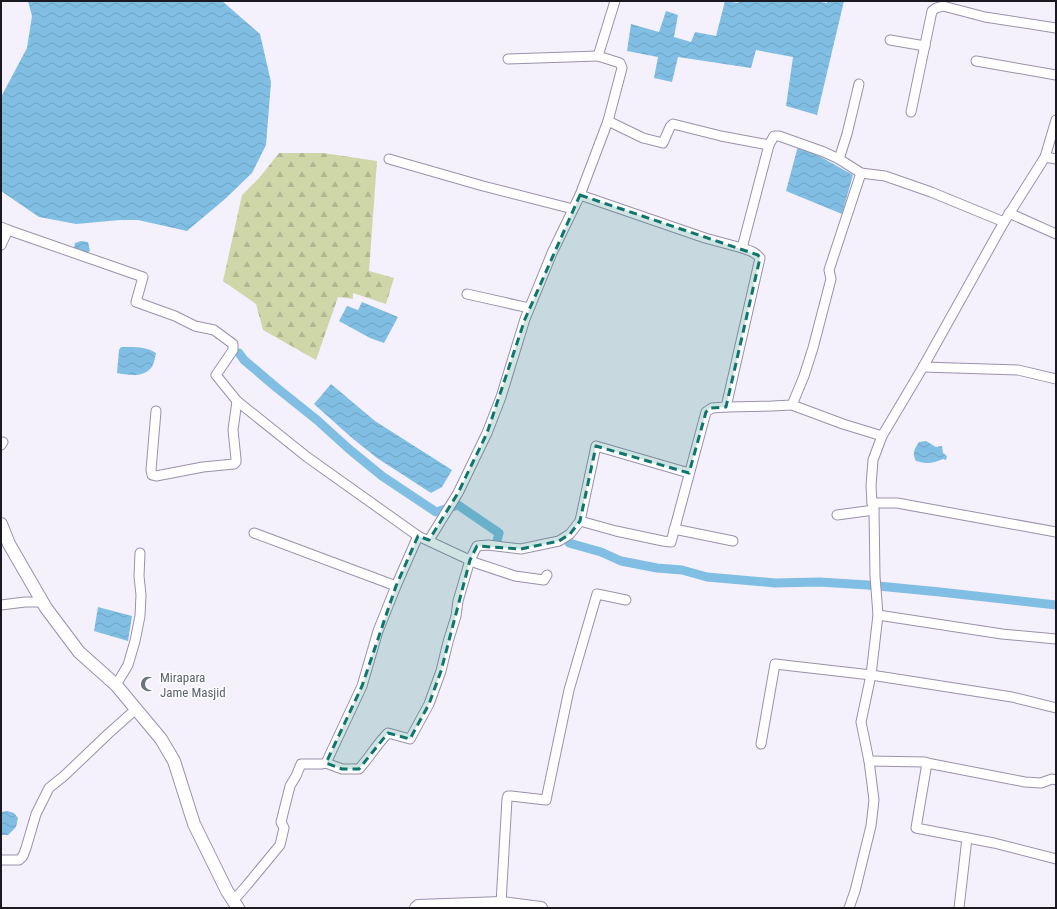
<svg xmlns="http://www.w3.org/2000/svg" width="1057" height="909" font-family="'Roboto Condensed',sans-serif">
<style>
.forest{fill:url(#forest-firs)}
.water{fill:url(#water-waves)}
.lines{fill:none;stroke-linecap:round;stroke-linejoin:round}
.canal{stroke:#80bee3;stroke-width:9}
.minor-casing{stroke:#9a91aa;stroke-width:11}
.tertiary-casing{stroke:#9a91aa;stroke-width:14}
.minor{stroke:#fff;stroke-width:9}
.tertiary{stroke:#fff;stroke-width:12}
.marked{fill:#0f766e;fill-opacity:0.2;stroke:#0f766e;stroke-width:3;stroke-dasharray:8 5;stroke-linejoin:round}
.labels{text-anchor:middle;dominant-baseline:central;stroke-width:3;stroke-linejoin:round;paint-order:stroke}
.worship-label{font-size:13px;fill:#5b616d;stroke:#fff;text-anchor:start}
</style>
<defs>
<pattern id="forest-firs" width="22" height="20" patternUnits="userSpaceOnUse"><rect width="22" height="20" fill="#cfd6a8"/><path d="M5 1l3.5 6h-7zM16 11l3.5 6h-7z" fill="#b1b790"/></pattern>
<pattern id="water-waves" width="16" height="10" patternUnits="userSpaceOnUse"><rect width="16" height="10" fill="#80bee3"/><path d="M0 5q4-4 8 0t8 0" fill="none" stroke="#6ea3c2"/></pattern>
</defs>
<rect width="100%" height="100%" fill="#f5f1fc"/>
<path class="forest" d="M279,153H323L377,161L369,271L394,278L386,304L353,293V299L338,297L316,360L263,330L256,304L223,281L242,195L260,177Z"/>
<g class="water">
<path d="M28,1H222L260,34L271,82L266,145L252,173L225,199L187,231L138,220H120L76,224L39,217L1,191V97L27,48L32,16Z"/>
<path d="M725,1L738,3L739,1H816L827,3V1H844L817,115L786,106L793,57L756,50L751,68L678,57L672,82L654,78L658,57L627,51L631,24L659,32L666,11L678,15L674,37L691,42L695,32L716,36Z"/>
<path d="M798,146L821,157L853,175L842,214L786,191Z"/>
<path d="M81,241L88,242L90,251L85,254L74,249L75,243Z"/>
<path d="M362,302L398,317L384,343L370,338L339,321L347,306L358,310Z"/>
<path d="M121,347C134,347 145,346 156,353C155,357 154,365 151,368C143,378 127,375 117,373L119,350Z"/>
<path d="M331,384L375,421L452,470L442,487L431,493L377,458L352,438L314,404Z"/>
<path d="M926,441L936,447L942,446L943,453L947,456L946,460L943,459C932,464 927,464 916,461C912,454 914,449 919,442Z"/>
<path d="M98,607L132,616L128,641L94,631Z"/>
<path d="M7,811L14,813L18,818L16,827L8,835H1V812Z"/>
</g>
<g class="lines">
<g class="canal">
<path d="M239,353L244,360L277,388L317,420L349,449L382,476L436,512L458,505L499,533L497,541"/>
<path d="M569,543L601,552L621,561L657,568L682,570L707,577L775,583L819,582L868,585L940,592L1056,605"/>
</g>
<g class="minor-casing">
<g id="minor">
<path d="M615,1L598,56L620,63L622,68L608,121L580,195L705,238L742,248L769,145L774,136H779L824,152L839,159L861,173L885,176L931,192L1004,222"/>
<path d="M890,40L925,46"/>
<path d="M508,59L598,56"/>
<path d="M976,61L1056,75"/>
<path d="M911,112L932,11L936,8L943,6L985,17L1056,28"/>
<path d="M608,121L643,138L663,143L670,127L673,124L721,136L769,145"/>
<path d="M1045,157L1056,159"/>
<path d="M389,159L483,186L573,209"/>
<path d="M839,159L847,134L859,84"/>
<path d="M1009,213L1056,234"/>
<path d="M1,227L8,230L1,245"/>
<path d="M8,230L143,277L136,302L175,316L195,326L214,330L233,344V350L216,375L237,401L307,457L418,536L476,563L515,576L544,580L547,575"/>
<path d="M467,294L529,308"/>
<path d="M923,367L1018,370L1056,379"/>
<path d="M792,405L843,424L882,436"/>
<path d="M726,407L772,406L792,405L804,376L813,348L831,279L829,270L861,173"/>
<path d="M156,411L151,470L152,475L156,476L203,467L234,464L236,462V459L233,430L237,401"/>
<path d="M1,445L3,442"/>
<path d="M872,503H897L1056,532"/>
<path d="M837,515L874,510"/>
<path d="M580,521L596,446L689,473"/>
<path d="M674,529L733,541"/>
<path d="M254,533L396,586"/>
<path d="M429,540L458,493L487,433L501,397L525,319L552,253L580,195"/>
<path d="M1,605L25,602H43"/>
<path d="M878,615L1002,634L1056,639"/>
<path d="M116,685L128,665L135,641L140,616L141,595L139,576L140,553"/>
<path d="M761,744L775,664L871,675L1012,697L1056,708"/>
<path d="M869,761L925,762L927,763L916,828L994,843L1056,859"/>
<path d="M326,763L342,769H359C369,758 377,744 388,733L410,739L429,704L441,671L448,642L456,616L458,601L470,560L477,546L488,545L521,549L559,541L570,534L580,521L616,531L663,541L671,542L706,412L712,408L726,407L760,258C756,252 748,250 742,248"/>
<path d="M927,763L1025,782L1041,783L1052,779L1056,780"/>
<path d="M1,860H19L23,856L26,848L36,814L49,788L64,776L108,734L136,709"/>
<path d="M233,901L247,885L280,845L284,828L281,822L290,786L296,776L301,764H322L326,763L362,686L378,631L396,586L418,536"/>
<path d="M501,903L507,799L508,796H511L546,800L569,690L597,594L626,600"/>
<path d="M849,908L855,891L871,826L874,800L869,761L861,722L871,675L878,615L875,576L874,510L872,503L871,486L873,460L882,436L923,367L1004,222L1045,157L1056,120"/>
<path d="M959,908L967,838"/>
</g>
</g>
<g class="tertiary-casing">
<g id="tertiary">
<path d="M1,524L9,544L46,608L79,652L116,685L161,739L174,761L194,824L227,891L238,908"/>
<path d="M416,908L418,906L501,903L541,908"/>
</g>
</g>
<use href="#minor" class="minor"/>
<use href="#tertiary" class="tertiary"/>
</g>
<path class="marked" d="M580,195L758,255L760,258L726,407L710,408L706,412L689,473L596,446L580,521L570,534L559,541L521,549L477,546L470,560L441,671L429,704L410,739L388,733L359,769H342L326,763L362,686L396,586L418,536L429,540L458,493L487,433L525,319Z"/>
<defs>
<g id="mosque-bare" transform="scale(1.2)"><path d="M3.5-4.9A6 6 0 1 0 3.5 4.9A5 5 0 1 1 3.5-4.9Z" fill="#6b7280" stroke="#fff" stroke-width="2.5" paint-order="stroke"/></g>
</defs>
<g fill-rule="evenodd">
<use href="#mosque-bare" x="148" y="684"/>
</g>
<g class="labels">
<g class="worship-label">
<text x="160" y="677">Mirapara<tspan x="160" dy="15">Jame Masjid</tspan></text>
</g>
</g>
<rect width="1057" height="909" fill="none" stroke="#1b1821" stroke-width="4"/>
</svg>
